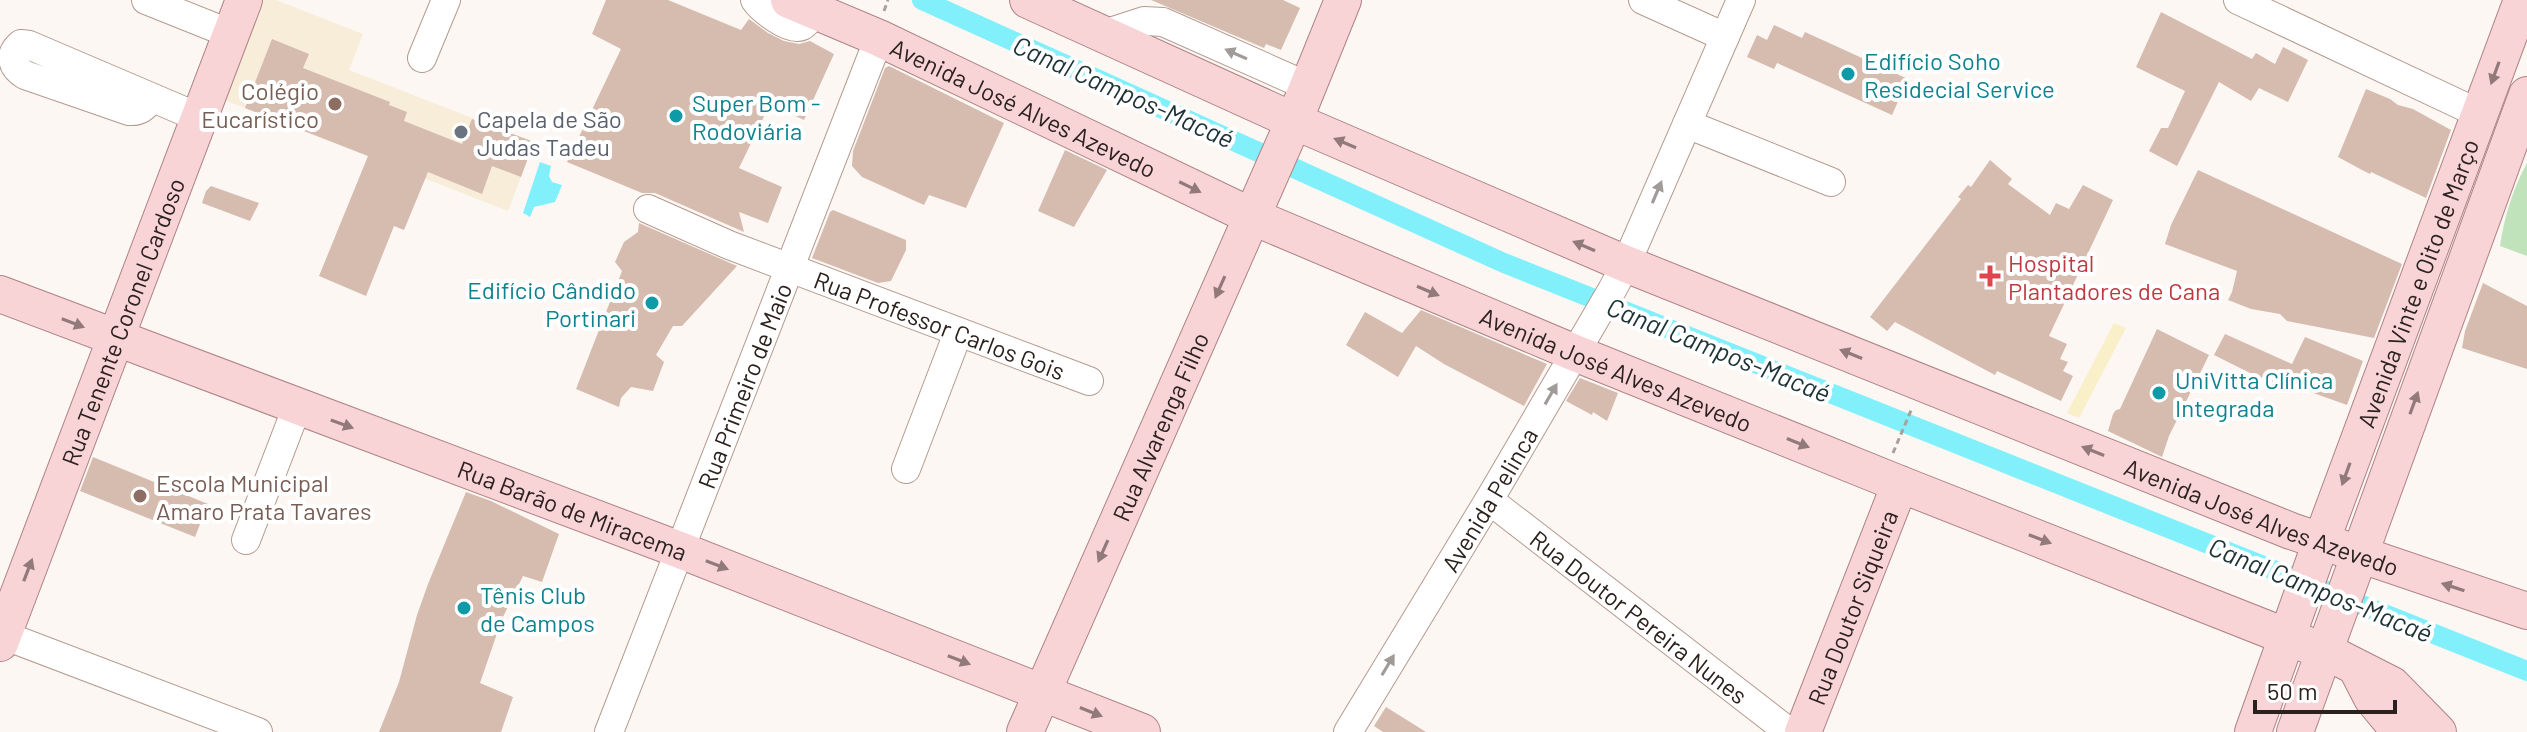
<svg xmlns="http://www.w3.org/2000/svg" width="2527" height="732" font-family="Barlow,sans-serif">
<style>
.education{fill:#f8edd8}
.green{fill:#c0e3bc}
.sand{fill:#f9efc9}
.water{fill:#81f0fb}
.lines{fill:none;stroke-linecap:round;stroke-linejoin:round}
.canal{stroke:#81f0fb;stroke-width:20}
.building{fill:#d6bbaf}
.minor-casing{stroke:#b59a8f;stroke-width:30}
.major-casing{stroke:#ae8384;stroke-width:38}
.path{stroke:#a8a09d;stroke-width:3;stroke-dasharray:6 4;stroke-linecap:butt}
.minor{stroke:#fff;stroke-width:28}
.major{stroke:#f8d4d7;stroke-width:36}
.oneway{fill:#a09b99}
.oneway2{fill:#927a7a}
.culture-dot{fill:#0f9aa8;stroke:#fff;stroke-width:3}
.education-dot{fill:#8d6e63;stroke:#fff;stroke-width:3}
.worship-dot{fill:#6b7280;stroke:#fff;stroke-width:3}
.health-dot{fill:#e0444e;stroke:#fff;stroke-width:3}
.labels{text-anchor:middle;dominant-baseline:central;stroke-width:8;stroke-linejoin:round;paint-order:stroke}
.culture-label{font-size:24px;fill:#0d838f;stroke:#fff;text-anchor:start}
.education-label{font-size:24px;fill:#785e54;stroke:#fff;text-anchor:end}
.street-label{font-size:24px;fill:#2b211d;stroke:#fff}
.worship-label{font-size:24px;fill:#5b616d;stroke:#fff;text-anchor:start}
.health-label{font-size:24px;fill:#be3a42;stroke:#fff;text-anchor:start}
.water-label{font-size:26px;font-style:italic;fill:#1d3234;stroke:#fff}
</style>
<rect width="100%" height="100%" fill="#fdf7f4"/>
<path class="education" d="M254,0H276L363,34L349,70L534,142L508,211L224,100Z"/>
<path class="green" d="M2527,163V256L2500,246C2504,217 2513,189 2527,163Z"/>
<path class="sand" d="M2114,323L2126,328L2079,418L2067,413Z"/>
<path class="water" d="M540,162L551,166L549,176L552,182L562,185L555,202L534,207L530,217L523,213Z"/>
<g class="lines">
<path class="canal" d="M922,0L1504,263L2527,671"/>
</g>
<g class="building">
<path d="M606,0H668L741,30L749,19L768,33L784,41L799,44L810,41L834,54L804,120L770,104L739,168L782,187L768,223L739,212L744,232L655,193H642L567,162L621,49L592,34Z"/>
<path d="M1151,0H1283L1300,8L1281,50L1266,44L1264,48Z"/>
<path d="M2161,12L2252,59L2256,53L2275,64L2283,47L2308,60L2288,102L2259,88L2251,101L2219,82L2177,166L2149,151L2161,128H2168L2185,91L2136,67Z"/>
<path d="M1774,25L1802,38L1805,32L1908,79L1892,115L1777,63L1774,69L1747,57L1757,35L1767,40Z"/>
<path d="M272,39L309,54L303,68L390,102L389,105L407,112L404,121L462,144L472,119L534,142L521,177L492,166L482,194L428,172L404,230L394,226L366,296L319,276L368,156L245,108Z"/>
<path d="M889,66L1004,123L966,208L929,195L924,205L862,177L852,166L853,151L885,68Z"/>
<path d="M2366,89L2390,99L2398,105L2413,109L2451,130L2426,198L2371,172L2370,174L2362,170L2338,157Z"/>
<path d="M1065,150L1107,170L1074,227L1038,211Z"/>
<path d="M1990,160L2012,179L2008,184L2050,215L2056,203L2069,209L2083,185L2113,200L2049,336L2067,344L2060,359L2068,362L2063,371L2073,376L2061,401L1997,371L1995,375L1895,322L1887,331L1870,317L1961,199L1958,197L1968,185L1971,187Z"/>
<path d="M2198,170L2402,264L2374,338L2287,321L2280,314L2251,309L2228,300L2232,292L2237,271L2165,244L2171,225Z"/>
<path d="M211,186L259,203L250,221L202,203L206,191Z"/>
<path d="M833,210L906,240V250L891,281L878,283L812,258L830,212Z"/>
<path d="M639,223L737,266L682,326H673L656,355L664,362L653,391L631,387L621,398L619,407L576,389L622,271L615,262L624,242L638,232Z"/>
<path d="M2483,283L2527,306V369L2462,348L2465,331Z"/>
<path d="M1421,310L1547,364L1524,406L1444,364L1416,346L1398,377L1346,345L1365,312L1402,333Z"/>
<path d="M2157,329L2209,355L2169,436L2162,457L2108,431L2113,414L2116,410L2120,409Z"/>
<path d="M2225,334L2292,364L2305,337L2363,361L2347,405L2280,381L2279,384L2254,375L2214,355Z"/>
<path d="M1580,378L1618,393L1607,421L1593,412L1592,415L1566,401Z"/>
<path d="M93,457L208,504L195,537L80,491Z"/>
<path d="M466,492L491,501L559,534L542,582L523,576L502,619L480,683L513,697L501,732H379L399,682L417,615L428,584Z"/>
<path d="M1386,707L1426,732H1383L1374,726Z"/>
</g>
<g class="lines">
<g class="minor-casing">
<g id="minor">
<path d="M146,0L231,34"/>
<path d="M755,0C761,9 790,32 802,26C807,23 812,15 817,12"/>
<path d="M1643,0L1725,37"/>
<path d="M2238,0L2480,114"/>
<path d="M1104,34L1144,21L1163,22L1307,86"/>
<path d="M422,58L446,0"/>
<path d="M152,98C145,106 141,112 129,111L25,75C12,67 8,55 21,44L29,45L200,118"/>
<path d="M1687,124L1831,182"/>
<path id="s1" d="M648,209L729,245L1089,381"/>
<path d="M906,469L958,333"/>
<path id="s2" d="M1489,500L1789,732"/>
<path d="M246,540L297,407"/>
<path d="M3,635L258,732"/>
<path id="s3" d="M609,732L879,38"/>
<path id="s4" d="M1348,732L1489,500L1612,290L1626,264L1741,0"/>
</g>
</g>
<g class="major-casing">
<g id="major">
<path id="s5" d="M789,0L879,38L1251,216L1575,353L1900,484L2333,655L2392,685L2438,732"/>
<path id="s6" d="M1028,0L1294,121L1626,264L2291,531L2527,611"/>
<path id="s7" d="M0,294L680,550L1142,732"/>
<path id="s8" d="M0,643L244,0"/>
<path d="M2358,671L2372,698L2400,732"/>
<path id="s9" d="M1025,732L1294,121L1343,0"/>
<path id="s10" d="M1803,732L1900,484"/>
<path id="s11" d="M2253,732L2321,542L2522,0"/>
<path d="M2295,732L2527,95"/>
</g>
</g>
<g class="path">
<path d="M884,11L888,0"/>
<path d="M1893,453L1912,408"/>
</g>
<use href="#minor" class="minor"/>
<use href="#major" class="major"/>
</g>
<defs><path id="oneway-solid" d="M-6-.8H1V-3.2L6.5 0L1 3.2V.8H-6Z" transform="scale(2)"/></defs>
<g class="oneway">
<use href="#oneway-solid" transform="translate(1236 54) rotate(-156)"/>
<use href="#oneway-solid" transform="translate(1657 192) rotate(-67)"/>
<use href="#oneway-solid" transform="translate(1551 394) rotate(-60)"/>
<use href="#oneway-solid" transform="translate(1388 665) rotate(-59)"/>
</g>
<g class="oneway2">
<use href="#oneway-solid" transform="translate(2495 73) rotate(110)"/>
<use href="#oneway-solid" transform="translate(1345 143) rotate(-157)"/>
<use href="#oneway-solid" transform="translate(1190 187) rotate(26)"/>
<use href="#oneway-solid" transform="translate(1584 246) rotate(-157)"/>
<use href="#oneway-solid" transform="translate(1220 287) rotate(114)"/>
<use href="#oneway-solid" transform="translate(1428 291) rotate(23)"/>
<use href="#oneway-solid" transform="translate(73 323) rotate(21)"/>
<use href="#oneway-solid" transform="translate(1851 354) rotate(-158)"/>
<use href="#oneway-solid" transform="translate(2414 403) rotate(-70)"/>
<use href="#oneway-solid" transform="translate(342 424) rotate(20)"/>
<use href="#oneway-solid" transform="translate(1798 443) rotate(22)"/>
<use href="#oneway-solid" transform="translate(2093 451) rotate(-158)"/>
<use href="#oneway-solid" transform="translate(2346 474) rotate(110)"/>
<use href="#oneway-solid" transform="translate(2040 539) rotate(21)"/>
<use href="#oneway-solid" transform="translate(1103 551) rotate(114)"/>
<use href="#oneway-solid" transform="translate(717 565) rotate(21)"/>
<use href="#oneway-solid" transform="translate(28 570) rotate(-69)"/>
<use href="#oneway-solid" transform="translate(2453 587) rotate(-162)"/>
<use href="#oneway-solid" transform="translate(959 660) rotate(21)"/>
<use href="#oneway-solid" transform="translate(1091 712) rotate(22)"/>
</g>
<g class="culture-dot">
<circle cx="1848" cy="74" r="8"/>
<circle cx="676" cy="116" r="8"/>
<circle cx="652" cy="303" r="8"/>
<circle cx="2159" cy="393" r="8"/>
<circle cx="464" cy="608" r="8"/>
</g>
<g class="education-dot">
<circle cx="335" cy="104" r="8"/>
<circle cx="140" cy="496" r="8"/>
</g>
<circle class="worship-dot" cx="461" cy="132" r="8"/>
<path class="health-dot" d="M1986 264h8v8h8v8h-8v8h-8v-8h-8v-8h8z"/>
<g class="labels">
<g class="culture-label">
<text x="1864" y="60">Edifício Soho<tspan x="1864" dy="28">Residecial Service</tspan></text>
<text x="692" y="102">Super Bom -<tspan x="692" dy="28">Rodoviária</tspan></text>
<text x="636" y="289" text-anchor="end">Edifício Cândido<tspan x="636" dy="28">Portinari</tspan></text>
<text x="2175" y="379">UniVitta Clínica<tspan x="2175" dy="28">Integrada</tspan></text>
<text x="480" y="594">Tênis Club<tspan x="480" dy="28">de Campos</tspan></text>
</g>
<g class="education-label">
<text x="319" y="90">Colégio<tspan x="319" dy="28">Eucarístico</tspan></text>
<text x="156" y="482" text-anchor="start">Escola Municipal<tspan x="156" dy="28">Amaro Prata Tavares</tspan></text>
</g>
<g class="street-label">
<text stroke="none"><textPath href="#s5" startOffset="258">Avenida José Alves Azevedo</textPath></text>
<text stroke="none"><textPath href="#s11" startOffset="478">Avenida Vinte e Oito de Março</textPath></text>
<text stroke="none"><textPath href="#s8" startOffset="344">Rua Tenente Coronel Cardoso</textPath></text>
<text stroke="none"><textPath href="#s1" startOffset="314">Rua Professor Carlos Gois</textPath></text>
<text stroke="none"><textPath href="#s5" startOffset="906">Avenida José Alves Azevedo</textPath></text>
<text stroke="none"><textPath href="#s3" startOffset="372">Rua Primeiro de Maio</textPath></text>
<text stroke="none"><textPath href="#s9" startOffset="334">Rua Alvarenga Filho</textPath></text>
<text stroke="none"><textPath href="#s4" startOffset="272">Avenida Pelinca</textPath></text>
<text stroke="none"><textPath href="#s7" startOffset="612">Rua Barão de Miracema</textPath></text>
<text stroke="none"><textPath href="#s6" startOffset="1338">Avenida José Alves Azevedo</textPath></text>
<text stroke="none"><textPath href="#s10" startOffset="134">Rua Doutor Siqueira</textPath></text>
<text stroke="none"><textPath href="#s2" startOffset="190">Rua Doutor Pereira Nunes</textPath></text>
</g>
<g class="worship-label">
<text x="477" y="118">Capela de São<tspan x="477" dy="28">Judas Tadeu</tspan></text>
</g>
<g class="health-label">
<text x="2008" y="262">Hospital<tspan x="2008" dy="28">Plantadores de Cana</tspan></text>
</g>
<g class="water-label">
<text transform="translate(1124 91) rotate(24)">Canal Campos-Macaé</text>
<text transform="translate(1719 349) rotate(22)">Canal Campos-Macaé</text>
<text transform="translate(2321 589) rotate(22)">Canal Campos-Macaé</text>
</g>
</g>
<path d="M2255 700v12h140v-12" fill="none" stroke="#2b211d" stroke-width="4"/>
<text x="2267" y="700" font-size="24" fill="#2b211d" stroke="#ffffff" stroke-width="6" paint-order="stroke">50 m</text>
</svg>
